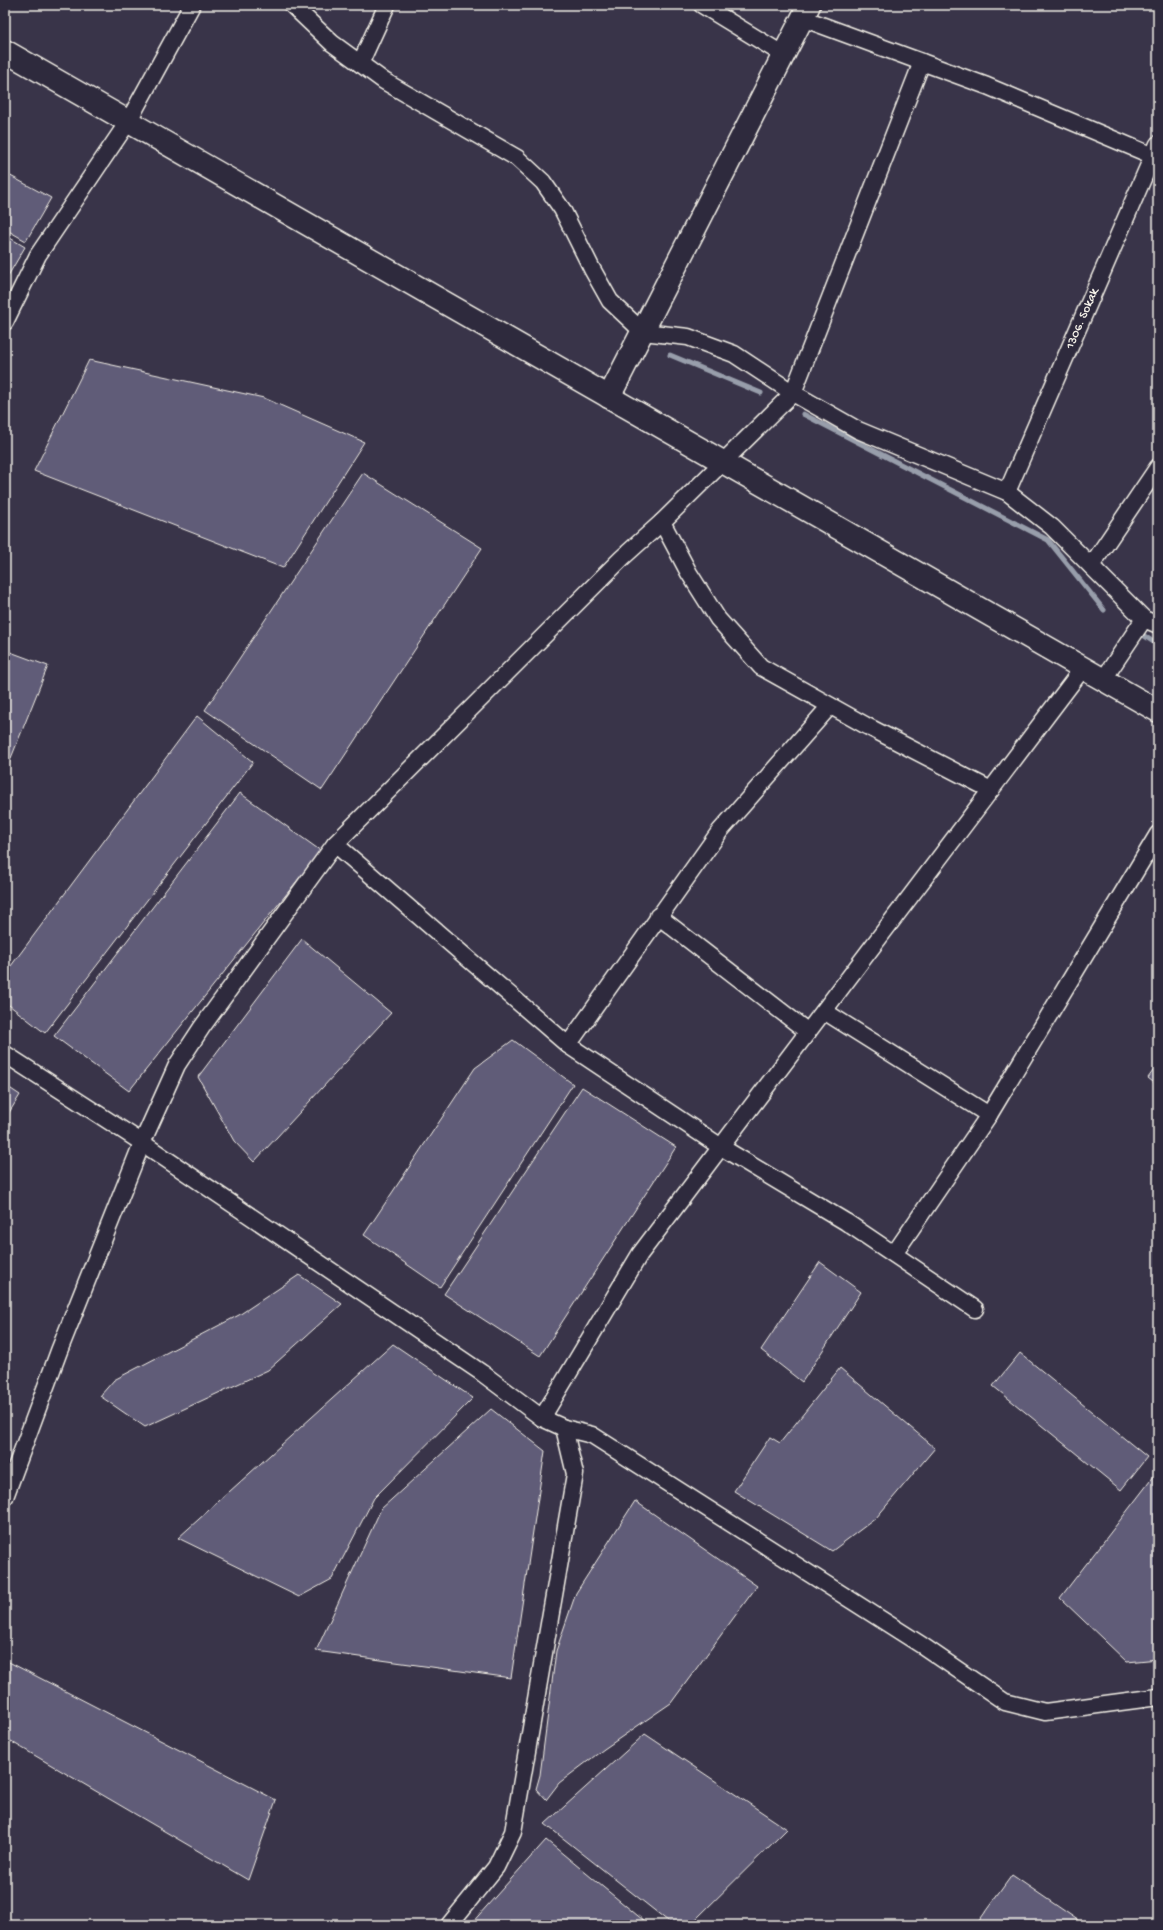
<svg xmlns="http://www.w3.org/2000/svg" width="1163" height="1930" font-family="'Gochi Hand',sans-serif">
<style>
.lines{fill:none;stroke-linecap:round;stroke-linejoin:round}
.stream{stroke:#989eab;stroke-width:5}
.building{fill:#605b78;stroke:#f4f1e8}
.street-casing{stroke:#f4f1e8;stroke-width:19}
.secondary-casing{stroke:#f4f1e8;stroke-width:25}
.street{stroke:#2f2a3d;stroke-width:16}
.secondary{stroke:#2f2a3d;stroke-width:22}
.labels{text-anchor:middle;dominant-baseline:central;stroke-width:3;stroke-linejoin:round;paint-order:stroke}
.street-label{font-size:13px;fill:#f4f1e8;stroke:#2f2a3d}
</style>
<rect width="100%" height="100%" fill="#393449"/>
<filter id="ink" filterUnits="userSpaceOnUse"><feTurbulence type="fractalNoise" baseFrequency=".025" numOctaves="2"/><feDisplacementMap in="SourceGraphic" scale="8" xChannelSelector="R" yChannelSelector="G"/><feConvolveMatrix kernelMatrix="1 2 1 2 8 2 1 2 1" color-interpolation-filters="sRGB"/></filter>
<g filter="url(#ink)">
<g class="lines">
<g class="stream">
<path d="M670,355L761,393"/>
<path d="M803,414L1048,540L1104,610"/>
<path d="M1143,635L1158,645"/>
</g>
</g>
<g class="building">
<path d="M5,173L51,198L26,241L5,229Z"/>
<path d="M5,235L25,247L5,281Z"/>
<path d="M89,360L264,398L364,442L283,568L34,471Z"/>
<path d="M363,473L482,548L322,790L205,710Z"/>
<path d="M5,650L48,666L5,773Z"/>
<path d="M197,716L253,762L45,1033L5,1002V974Z"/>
<path d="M240,793L321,851L129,1091L54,1036Z"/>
<path d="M302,939L391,1013L254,1162L234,1141L198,1077Z"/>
<path d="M513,1040L573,1084L440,1287L364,1235L475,1068Z"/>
<path d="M1158,1064V1086L1148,1078Z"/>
<path d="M5,1085L20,1095L5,1119Z"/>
<path d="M582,1087L676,1147L540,1356L444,1294Z"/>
<path d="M820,1262L861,1292L802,1382L761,1350Z"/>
<path d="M299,1275L342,1304L268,1370L145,1427L100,1396L114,1380L239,1315Z"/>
<path d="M393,1344L473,1398L374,1498L332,1579L299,1597L178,1538Z"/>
<path d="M1020,1353L1147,1457L1121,1490L993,1386Z"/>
<path d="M840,1368L935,1448L876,1518L832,1551L734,1491L770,1437L780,1443Z"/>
<path d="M491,1409L545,1451L511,1678L316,1651L381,1509Z"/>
<path d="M1158,1471V1659L1127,1662L1060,1598Z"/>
<path d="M635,1501L757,1586L671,1703L604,1749L559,1783L546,1800L536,1789L540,1775L556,1651L576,1593Z"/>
<path d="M5,1660L276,1800L248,1880L5,1738Z"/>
<path d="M645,1734L787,1829L690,1925H673L545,1824Z"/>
<path d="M546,1840L649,1925H470Z"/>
<path d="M1012,1875L1085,1925H976Z"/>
</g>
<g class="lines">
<g class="street-casing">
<g id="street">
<path d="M292,5L332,43L384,81L517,158L543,182L562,209L592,269L610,301L643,332L688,337L734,354L793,393L858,430L1007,492L1052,527L1144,619L1158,625"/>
<path d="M702,5L784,55"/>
<path d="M802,18L987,86L1158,158"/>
<path d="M360,64L387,5"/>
<path d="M5,322L38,255L128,122L192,5"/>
<path id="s1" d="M1007,492L1158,144"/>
<path d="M662,522L689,573L718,619L761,667L865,725L991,790"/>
<path d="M1091,566L1158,467"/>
<path d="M1103,680L1144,619"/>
<path d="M335,844L568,1045L721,1147L846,1222L975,1309"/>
<path d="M658,916L808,1032"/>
<path d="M824,1011L989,1115"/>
<path d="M568,1045L720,831L830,706"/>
<path d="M5,1054L135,1138L482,1373L542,1418L564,1428L592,1435L923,1646L1005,1702L1045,1712L1158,1697"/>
<path d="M894,1254L989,1115L1158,834"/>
<path d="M542,1418L640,1254L1083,668"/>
<path d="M5,1497L59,1351L142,1143L177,1065L202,1027L335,844L622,558L662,522L793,393L922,62"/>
<path d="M449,1925L496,1867L513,1832L575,1474L564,1428"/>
</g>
</g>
<g class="secondary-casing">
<g id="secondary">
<path d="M5,51L1158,711"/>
<path d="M609,397L809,5"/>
</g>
</g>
<use href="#street" class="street"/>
<use href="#secondary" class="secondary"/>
</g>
</g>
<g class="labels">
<g class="street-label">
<text stroke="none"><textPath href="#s1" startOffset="189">1306. Sokak</textPath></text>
</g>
</g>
<rect width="1163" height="1930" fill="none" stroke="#2f2a3d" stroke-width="20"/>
<rect x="10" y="10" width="1143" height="1910" fill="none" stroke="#f4f1e8" stroke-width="1.5" filter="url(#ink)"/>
</svg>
